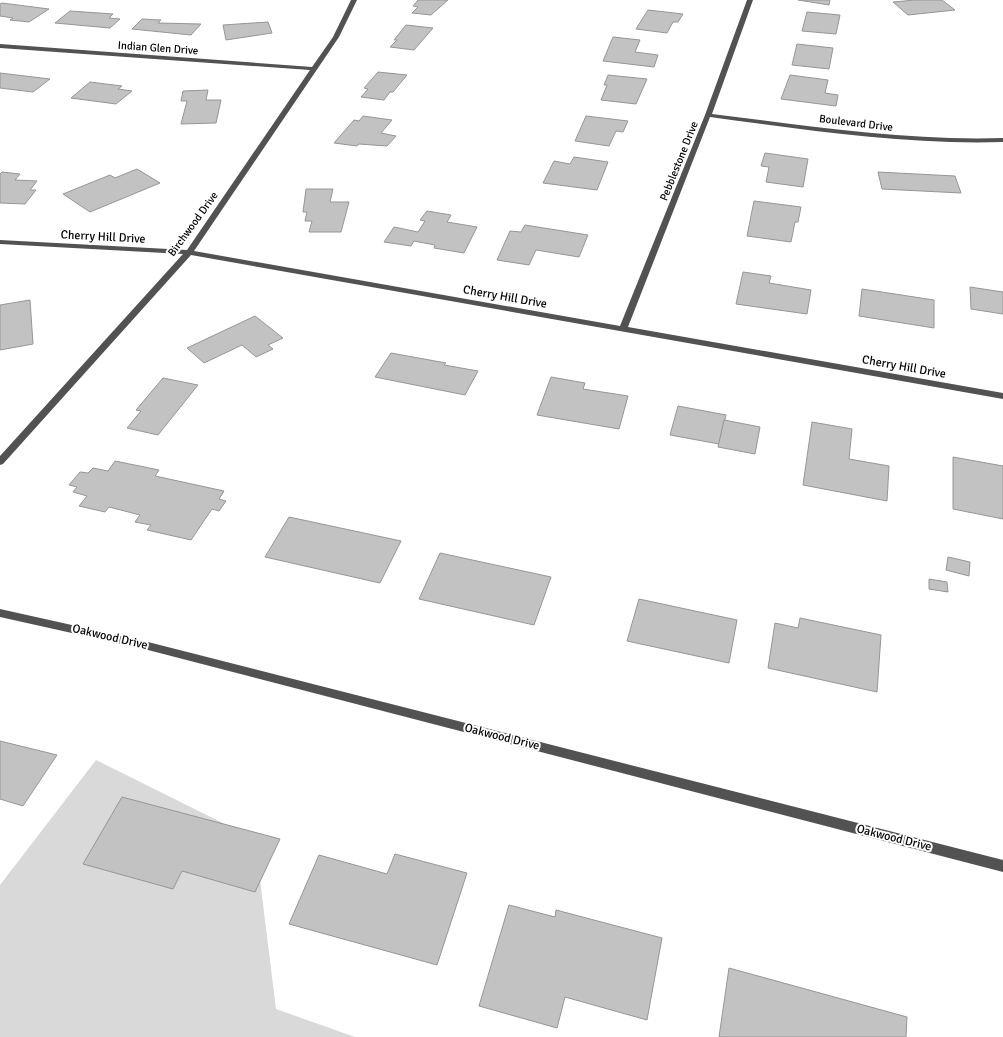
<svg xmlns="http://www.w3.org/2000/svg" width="1003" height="1037" font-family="Signika,sans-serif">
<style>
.green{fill:#d9d9d9}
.building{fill:#c2c2c2;stroke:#969696}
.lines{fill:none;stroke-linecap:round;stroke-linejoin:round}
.street{fill:#525252;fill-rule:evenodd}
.labels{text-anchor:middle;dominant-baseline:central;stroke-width:4;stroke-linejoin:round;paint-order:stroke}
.far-street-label{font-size:11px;fill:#000;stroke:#fff}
.street-label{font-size:12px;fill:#000;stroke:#fff}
</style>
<rect width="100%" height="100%" fill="#fff"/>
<path class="green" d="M96,760L255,839L276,1009L355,1037H0V885Z"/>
<g class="building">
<path d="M418,0H448L431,15L412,13L418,7L413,6Z"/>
<path d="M798,0H830L829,5Z"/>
<path d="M915,0H942L955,10L908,15L893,2Z"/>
<path d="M2,3L49,9L29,22L10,20L13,18L0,16V4Z"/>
<path d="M648,10L683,14L678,22H673L667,33L636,29Z"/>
<path d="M70,11L113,14L109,18L120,19L110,28L55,23Z"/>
<path d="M807,12L840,15L836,34L802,31Z"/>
<path d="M142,19L161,20L158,23L201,24L191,35L132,29Z"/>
<path d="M268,22L272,33L226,40L223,25Z"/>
<path d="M406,25L433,28L414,50L390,47L397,40H394Z"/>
<path d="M613,37L640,40L635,52L658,55L654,67L603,61Z"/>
<path d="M797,44L833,48L829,69L792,65Z"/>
<path d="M378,72L407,75L393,92H390L384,100L361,97L368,89L364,88Z"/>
<path d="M0,73L50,79L33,92L0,88Z"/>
<path d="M608,75L647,79L636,104L601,100L607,85H604Z"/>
<path d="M790,75L828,80L825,93L838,95L836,106L781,99Z"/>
<path d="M90,82L122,86L118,89L132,91L116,104L71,98Z"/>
<path d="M208,90L206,100H221L216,123L181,124L187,101H181L183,91Z"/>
<path d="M363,116L392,120L381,133L396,136L387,146L359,144L357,146L334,143L354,120L359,121Z"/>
<path d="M586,116L628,121L623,132L616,131L609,146L575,141Z"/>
<path d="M765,153L808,159L803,187L766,182L769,167L761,166Z"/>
<path d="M574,157L608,162L597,190L543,183L554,161L570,164Z"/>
<path d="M137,169L160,183L90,212L63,194L110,175L115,178Z"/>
<path d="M2,172L20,174L15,180L37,181L30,190H36L25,204L0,203V174Z"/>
<path d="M878,172L955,176L961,193L882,189Z"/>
<path d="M306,189H333L330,202H349L341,232H309L312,221H305L307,212H303Z"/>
<path d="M754,201L801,207L798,222H795L791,242L747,236Z"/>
<path d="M427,211L451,215L447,222L477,227L464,253L434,248L435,245L414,241L411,246L384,242L394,227L418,232L425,221L420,220Z"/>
<path d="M525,225L588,235L579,257L536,250L529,265L497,260L510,231L521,232Z"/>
<path d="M743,272L771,276L769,283L811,290L807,314L736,304Z"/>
<path d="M970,287L1003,292V314L971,309Z"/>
<path d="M862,289L934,300V328L859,316Z"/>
<path d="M30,300L33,344L0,350V305Z"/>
<path d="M255,316L283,338L268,345L273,349L256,357L242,345L204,363L187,348Z"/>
<path d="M391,353L446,363L444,365L478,371L465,395L375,377Z"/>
<path d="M551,377L585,383L583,389L628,396L619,429L537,415Z"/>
<path d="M163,378L198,385L158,435L127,428L141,411L136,410Z"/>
<path d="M678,406L726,415L719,444L670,435Z"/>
<path d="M724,420L760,427L755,454L718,447Z"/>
<path d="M812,422L852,429L849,459L889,466L887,501L803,485Z"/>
<path d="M953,457L1003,466V519L953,509Z"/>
<path d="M115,461L159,470L155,476L224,491L219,499L226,501L219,511L212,509L191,540L147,530L151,525L135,522L140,515L109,507L105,512L79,506L87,496L73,492L77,487L69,485L80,472L88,473L93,468L108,471Z"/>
<path d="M289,517L401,541L380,583L265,557Z"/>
<path d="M440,553L551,577L534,625L419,599Z"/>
<path d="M948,557L970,562L969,576L946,570Z"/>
<path d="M929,579L947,582L948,592L929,589Z"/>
<path d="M639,599L737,620L729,663L627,641Z"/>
<path d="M800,618L881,635L877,692L768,668L775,623L798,628Z"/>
<path d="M0,741L57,755L23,806L0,799Z"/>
<path d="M122,797L280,839L255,892L182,871L173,889L83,864Z"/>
<path d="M395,854L467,873L437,965L289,924L319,855L387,874Z"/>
<path d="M509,905L555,917L556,910L662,938L647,1020L565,997L557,1028L479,1006Z"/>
<path d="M729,968L907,1017L906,1037H719Z"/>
</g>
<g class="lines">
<g class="street">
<path d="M351,0H357L339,37L194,251L620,326L705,115L747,0H753L712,114C809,126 905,141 1003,138V142C904,145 808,130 710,117L628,327L1003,393V399L191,255L3,464L0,465V456L183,254L0,244V240L187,250L310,70L0,48V44L312,67L333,37Z"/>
<path d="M0,609L148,642L1003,860V872L148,650L0,617Z"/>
</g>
</g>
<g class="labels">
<g class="far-street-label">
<text transform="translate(158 48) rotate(4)">Indian Glen Drive</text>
<text transform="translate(856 123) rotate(7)">Boulevard Drive</text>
<text transform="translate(679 161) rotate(-68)">Pebblestone Drive</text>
<text transform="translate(193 224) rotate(-54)">Birchwood Drive</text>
</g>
<g class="street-label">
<text transform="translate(103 237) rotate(3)">Cherry Hill Drive</text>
<text transform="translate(505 297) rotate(10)">Cherry Hill Drive</text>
<text transform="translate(904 367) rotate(10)">Cherry Hill Drive</text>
<text transform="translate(110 637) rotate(13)">Oakwood Drive</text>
<text transform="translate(502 737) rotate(14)">Oakwood Drive</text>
<text transform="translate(894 838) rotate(14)">Oakwood Drive</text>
</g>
</g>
</svg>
